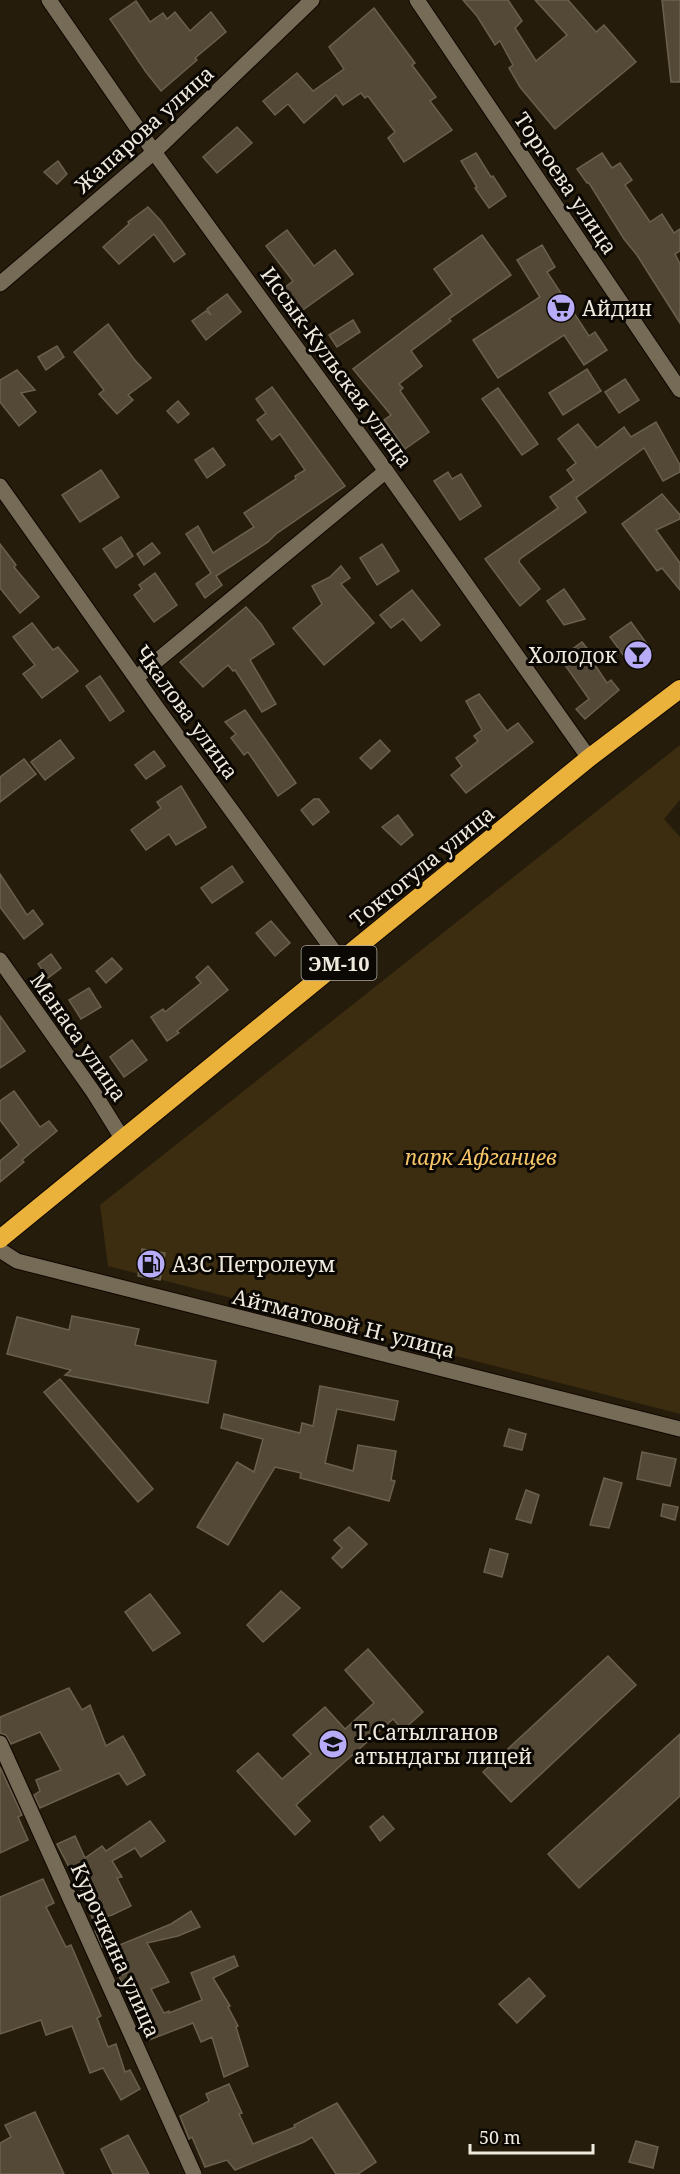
<svg xmlns="http://www.w3.org/2000/svg" width="680" height="2174" font-family="'Noto Serif',serif">
<style>
.green{fill:#3c2d10}
.building{fill:#544937;stroke:#6b604d;stroke-width:1.5}
.lines{fill:none;stroke-linecap:round;stroke-linejoin:round}
.street-casing{stroke:#0f0700;stroke-width:17}
.secondary-casing{stroke:#0f0700;stroke-width:17}
.highway-casing{stroke:#0f0700;stroke-width:20}
.street{stroke:#766b57;stroke-width:15}
.secondary{stroke:#766b57;stroke-width:15}
.highway{stroke:#ebb23b;stroke-width:18}
.labels{text-anchor:middle;dominant-baseline:central;stroke-width:6;stroke-linejoin:round;paint-order:stroke}
.shield{fill:#0b0803;stroke:#aba69c;stroke-width:1.5}
.shield-label{font-size:20px;font-weight:bold;fill:#efe9de}
.street-label{font-size:21px;fill:#efe9de;stroke:#0b0803}
.poi-label{font-size:21px;fill:#efe9de;stroke:#0b0803;text-anchor:start}
.park-label{font-size:21px;font-style:italic;fill:#f6c569;stroke:#0b0803}
</style>
<rect width="100%" height="100%" fill="#261c0b"/>
<path class="green" d="M680,745V800L664,819L680,837V1414L108,1266L100,1205Z"/>
<g class="building">
<path d="M463,0H508L522,21L515,28L536,61L567,35L535,0H568L596,32L604,25L636,62L555,129L520,87L509,68L513,65L500,41L495,45L477,16Z"/>
<path d="M662,0H680V82H671Z"/>
<path d="M136,1L150,22L163,13L167,19L175,12L190,31L211,12L226,32L195,58L197,60L161,91L146,72L110,19Z"/>
<path d="M374,8L415,63L412,65L436,97L430,101L452,130L404,162L388,138L395,132L368,96L365,98L361,93L343,105L336,95L304,123L288,104L275,115L263,101L297,73L313,91L344,69L329,47Z"/>
<path d="M237,127L252,143L217,173L203,157Z"/>
<path d="M476,153L491,177L493,176L506,196L489,208L475,188L477,187L461,161Z"/>
<path d="M602,153L612,168L620,163L632,180L625,185L650,222L662,214L674,233L680,229V251L675,254L680,264V323L637,255L624,239L589,183H587L577,169Z"/>
<path d="M58,161L67,174L57,184L44,172Z"/>
<path d="M148,207L161,221L185,254L174,262L154,234L119,264L103,247L129,224L128,222Z"/>
<path d="M287,230L314,266L335,250L353,274L300,312L283,289L293,281L266,246Z"/>
<path d="M482,235L511,275L449,319L451,321L411,351L422,366L399,384L403,388L400,391L429,432L405,449L384,420L391,415L353,369L452,294L434,269Z"/>
<path d="M542,245L555,267L547,272L589,336L595,332L607,350L584,365L564,335L498,378L473,340L540,297L517,260Z"/>
<path d="M227,294L241,312L206,340L192,321L206,311L211,315L207,309Z"/>
<path d="M353,320L360,332L337,347L329,335Z"/>
<path d="M108,324L134,359L151,378L128,395L133,400L117,414L99,394L104,390L74,352Z"/>
<path d="M57,346L64,357L46,370L38,357Z"/>
<path d="M587,369L601,391L563,415L549,393Z"/>
<path d="M17,370L35,390L21,393L36,412L19,426L0,402V380Z"/>
<path d="M625,379L639,400L619,413L605,392Z"/>
<path d="M272,387L345,486L276,534L268,542L216,576L222,585L205,598L196,584L211,573L186,534L198,526L213,553L254,527L244,513L296,479L295,476L305,470L280,434L272,440L257,420L266,413L256,399Z"/>
<path d="M498,388L538,444L522,455L482,399Z"/>
<path d="M178,401L189,414L178,423L167,411Z"/>
<path d="M656,422L680,465V472L663,481L644,448L576,498L586,512L520,559L519,562L540,589L520,606L485,559L558,508L550,497L574,480L567,470L576,463L558,439L578,424L597,448L624,427L631,437Z"/>
<path d="M213,448L225,465L207,478L195,460Z"/>
<path d="M101,470L119,497L80,522L62,495Z"/>
<path d="M448,472L452,479L461,474L481,506L460,520L434,481Z"/>
<path d="M662,494L680,515V519L656,530L680,563V590L662,568L657,571L622,524Z"/>
<path d="M121,537L133,556L116,568L103,549Z"/>
<path d="M152,543L160,553L144,565L137,554Z"/>
<path d="M0,544L16,565L14,567L39,597L20,613L0,588Z"/>
<path d="M382,544L399,571L377,585L360,558Z"/>
<path d="M341,566L350,578L341,584L374,623L324,665L293,628L322,604L312,586L330,577Z"/>
<path d="M155,573L177,605L154,622L134,595L142,589L139,585Z"/>
<path d="M564,589L585,619L564,625L547,601Z"/>
<path d="M412,590L440,625L421,641L403,619L391,628L380,615Z"/>
<path d="M246,607L261,624L274,644L250,660L276,704L262,712L235,670L233,671L228,665L203,687L180,662Z"/>
<path d="M631,622L652,651L632,667L610,637Z"/>
<path d="M32,623L53,650L58,647L78,671L42,698L23,674L35,665L13,637Z"/>
<path d="M582,642L594,657L591,659L607,683L611,680L619,690L585,719L576,709L589,699L560,658Z"/>
<path d="M100,676L124,711L110,721L86,686Z"/>
<path d="M479,694L507,731L518,723L533,742L466,793L451,775L462,766L456,758L478,741L474,736L482,730L466,701Z"/>
<path d="M245,710L296,783L278,796L248,752L244,755L231,738L236,734L225,722Z"/>
<path d="M60,740L74,758L45,780L31,762Z"/>
<path d="M380,740L390,751L371,769L360,758Z"/>
<path d="M154,751L165,766L146,779L135,765Z"/>
<path d="M24,759L36,774L0,802V777Z"/>
<path d="M181,786L206,827L176,845L169,834L146,850L131,830L161,808L157,802Z"/>
<path d="M314,799H319L329,812L313,825L301,810Z"/>
<path d="M398,815L413,835L401,845L382,827Z"/>
<path d="M232,866L243,882L212,903L201,888Z"/>
<path d="M0,874L27,915L33,910L43,924L24,939L0,907Z"/>
<path d="M271,921L290,943L275,956L256,933Z"/>
<path d="M51,954L61,968L48,978L38,964Z"/>
<path d="M112,958L122,969L106,983L96,971Z"/>
<path d="M208,966L228,990L177,1031L179,1033L167,1041L151,1017L163,1009L165,1012L201,983L196,977Z"/>
<path d="M89,988L101,1007L81,1019L69,1000Z"/>
<path d="M0,1016L25,1051L0,1068Z"/>
<path d="M132,1040L147,1060L124,1077L110,1057Z"/>
<path d="M14,1091L40,1127L49,1121L57,1131L22,1160L24,1162L0,1182V1161L19,1145L0,1120V1101Z"/>
<path d="M142,1249L165,1253L160,1280L138,1276Z"/>
<path d="M72,1316L139,1329L135,1345L216,1361L208,1403L65,1375L71,1370L7,1354L17,1317L69,1330Z"/>
<path d="M60,1379L153,1489L138,1502L44,1392Z"/>
<path d="M320,1386L398,1401L394,1420L337,1409L325,1463L353,1471L358,1445L396,1451L391,1480L395,1481L389,1501L300,1478L301,1473L275,1467L228,1545L197,1527L237,1462L254,1472L263,1439L221,1428L224,1414L300,1433L302,1423L313,1426Z"/>
<path d="M509,1429L526,1434L522,1450L504,1446Z"/>
<path d="M642,1452L676,1459L670,1486L637,1479Z"/>
<path d="M604,1478L622,1483L609,1528L590,1525Z"/>
<path d="M526,1490L539,1495L531,1523L516,1519Z"/>
<path d="M663,1504L678,1507L675,1520L661,1516Z"/>
<path d="M349,1527L367,1544L342,1568L332,1558L342,1548L334,1540Z"/>
<path d="M490,1549L508,1554L502,1577L484,1572Z"/>
<path d="M281,1591L300,1608L263,1642L247,1625Z"/>
<path d="M150,1594L180,1633L153,1651L125,1612Z"/>
<path d="M368,1649L423,1712L403,1730L393,1719L296,1805L310,1821L295,1835L237,1771L258,1753L282,1779L311,1754L293,1735L325,1707L345,1729L374,1703L345,1670Z"/>
<path d="M608,1656L636,1685L511,1802L483,1772Z"/>
<path d="M69,1688L82,1710L90,1705L106,1746L123,1736L145,1775L127,1785L119,1773L40,1808L34,1795L40,1791L36,1780L61,1770L40,1732L11,1744L6,1735L0,1733V1717Z"/>
<path d="M680,1734V1796L579,1888L548,1854Z"/>
<path d="M0,1767L22,1815L18,1817L28,1840L0,1853Z"/>
<path d="M383,1816L394,1829L380,1841L370,1827Z"/>
<path d="M150,1821L165,1841L141,1857L135,1848L112,1861L122,1877L117,1878L131,1906L112,1915L93,1920L81,1890L57,1844L75,1836L85,1858L102,1846L106,1851Z"/>
<path d="M43,1879L54,1903L46,1907L66,1947L71,1945L101,2016L97,2018L108,2047L116,2044L125,2072L130,2070L140,2089L121,2100L103,2068L90,2073L72,2026L46,2035L41,2020L0,2034V1897Z"/>
<path d="M191,1911L200,1927L178,1936L147,1943L169,1982L151,1989L164,2013L169,2011V2013L202,2000L191,1973L234,1956L238,1966L213,1978L230,2006L228,2007L238,2026L236,2027L248,2066L224,2077L212,2037L201,2042L193,2023L149,2040L141,2019L137,2020L119,1976L127,1973L112,1948L171,1924Z"/>
<path d="M106,1927L113,1943L102,1947L95,1931Z"/>
<path d="M529,1978L545,1996L517,2023L499,2004Z"/>
<path d="M229,2084L242,2113L239,2114L253,2144L295,2127L294,2125L337,2103L376,2162L358,2174H336L312,2137L304,2142L235,2170L227,2160L205,2167L192,2137L189,2139L180,2116L209,2101L206,2094Z"/>
<path d="M35,2112L64,2174H0V2143L11,2137L5,2125Z"/>
<path d="M128,2135L149,2174H113L101,2149Z"/>
<path d="M636,2141L658,2147L653,2168L629,2162Z"/>
</g>
<g class="lines">
<g class="street-casing">
<g id="street">
<path d="M49,0L154,152L386,471L589,758"/>
<path d="M417,0L680,390"/>
<path d="M0,284L154,152L312,0"/>
<path d="M0,486L157,708L341,961"/>
<path d="M136,678L386,471"/>
<path d="M0,960L94,1093L122,1138"/>
<path d="M0,1743L194,2174"/>
</g>
</g>
<g class="secondary-casing">
<path id="secondary" d="M0,1250L17,1261L680,1429"/>
</g>
<g class="highway-casing">
<path id="highway" d="M0,1239L589,758L680,689"/>
</g>
<use href="#street" class="street"/>
<use href="#secondary" class="secondary"/>
<use href="#highway" class="highway"/>
</g>
<defs>
<g id="supermarket-disc" transform="scale(1.5)"><circle r="9.5" fill="#b8abf7" stroke="#0b0803"/><path d="M-6-5.5h2.5l.6 2H6L4.5 2H-2.5L-4.4-4H-6ZM-1.5 3.2a1.3 1.3 0 1 0 .1 0ZM3 3.2a1.3 1.3 0 1 0 .1 0Z" fill="#111"/></g>
<g id="bar-disc" transform="scale(1.5)"><circle r="9.5" fill="#b8abf7" stroke="#0b0803"/><path d="M-6-5H6L.8 .8V4.5H3.5V6h-7V4.5H-.8V.8Z" fill="#111"/></g>
<g id="fuel-disc" transform="scale(1.5)"><circle r="9.5" fill="#b8abf7" stroke="#0b0803"/><path d="M-5.5-6h7V0h2V4h1.3V-2.5L3-4.5l.8-.8L6-3V5H2.5V1h-1V6h-7ZM-4.2-4.7v3.2H.2V-4.7Z" fill="#111"/></g>
<g id="school-disc" transform="scale(1.5)"><circle r="9.5" fill="#b8abf7" stroke="#0b0803"/><path d="M0-5L7-2L0 1L-7-2ZM-4 1L0 2.5L4 1V4Q0 6-4 4Z" fill="#111"/></g>
</defs>
<g fill-rule="evenodd">
<use href="#supermarket-disc" x="561" y="308"/>
<use href="#bar-disc" x="638" y="655"/>
<use href="#fuel-disc" x="151" y="1264"/>
<use href="#school-disc" x="333" y="1744"/>
</g>
<g class="labels">
<rect class="shield" x="301.5" y="946" width="75" height="34" rx="4.5"/>
<g class="shield-label">
<text x="339" y="963">ЭМ-10</text>
</g>
<g class="street-label">
<text transform="translate(144 129) rotate(-42)">Жапарова улица</text>
<text transform="translate(566 183) rotate(56)">Торгоева улица</text>
<text transform="translate(337 367) rotate(54)">Иссык-Кульская улица</text>
<text transform="translate(187 712) rotate(54)">Чкалова улица</text>
<text transform="translate(422 866) rotate(-39)">Токтогула улица</text>
<text transform="translate(79 1037) rotate(55)">Манаса улица</text>
<text transform="translate(344 1323) rotate(14)">Айтматовой Н. улица</text>
<text transform="translate(116 1950) rotate(66)">Курочкина улица</text>
</g>
<g class="poi-label">
<text x="582" y="308">Айдин</text>
<text x="617" y="655" text-anchor="end">Холодок</text>
<text x="172" y="1264">АЗС Петролеум</text>
<text x="354" y="1732">Т.Сатылганов<tspan x="354" dy="24">атындагы лицей</tspan></text>
</g>
<g class="park-label">
<text x="481" y="1157">парк Афганцев</text>
</g>
</g>
<path d="M470 2144v9h123v-9" fill="none" stroke="#efe9de" stroke-width="3"/>
<text x="479" y="2144" font-size="18" fill="#efe9de" stroke="#0b0803" stroke-width="4.5" paint-order="stroke">50 m</text>
</svg>
